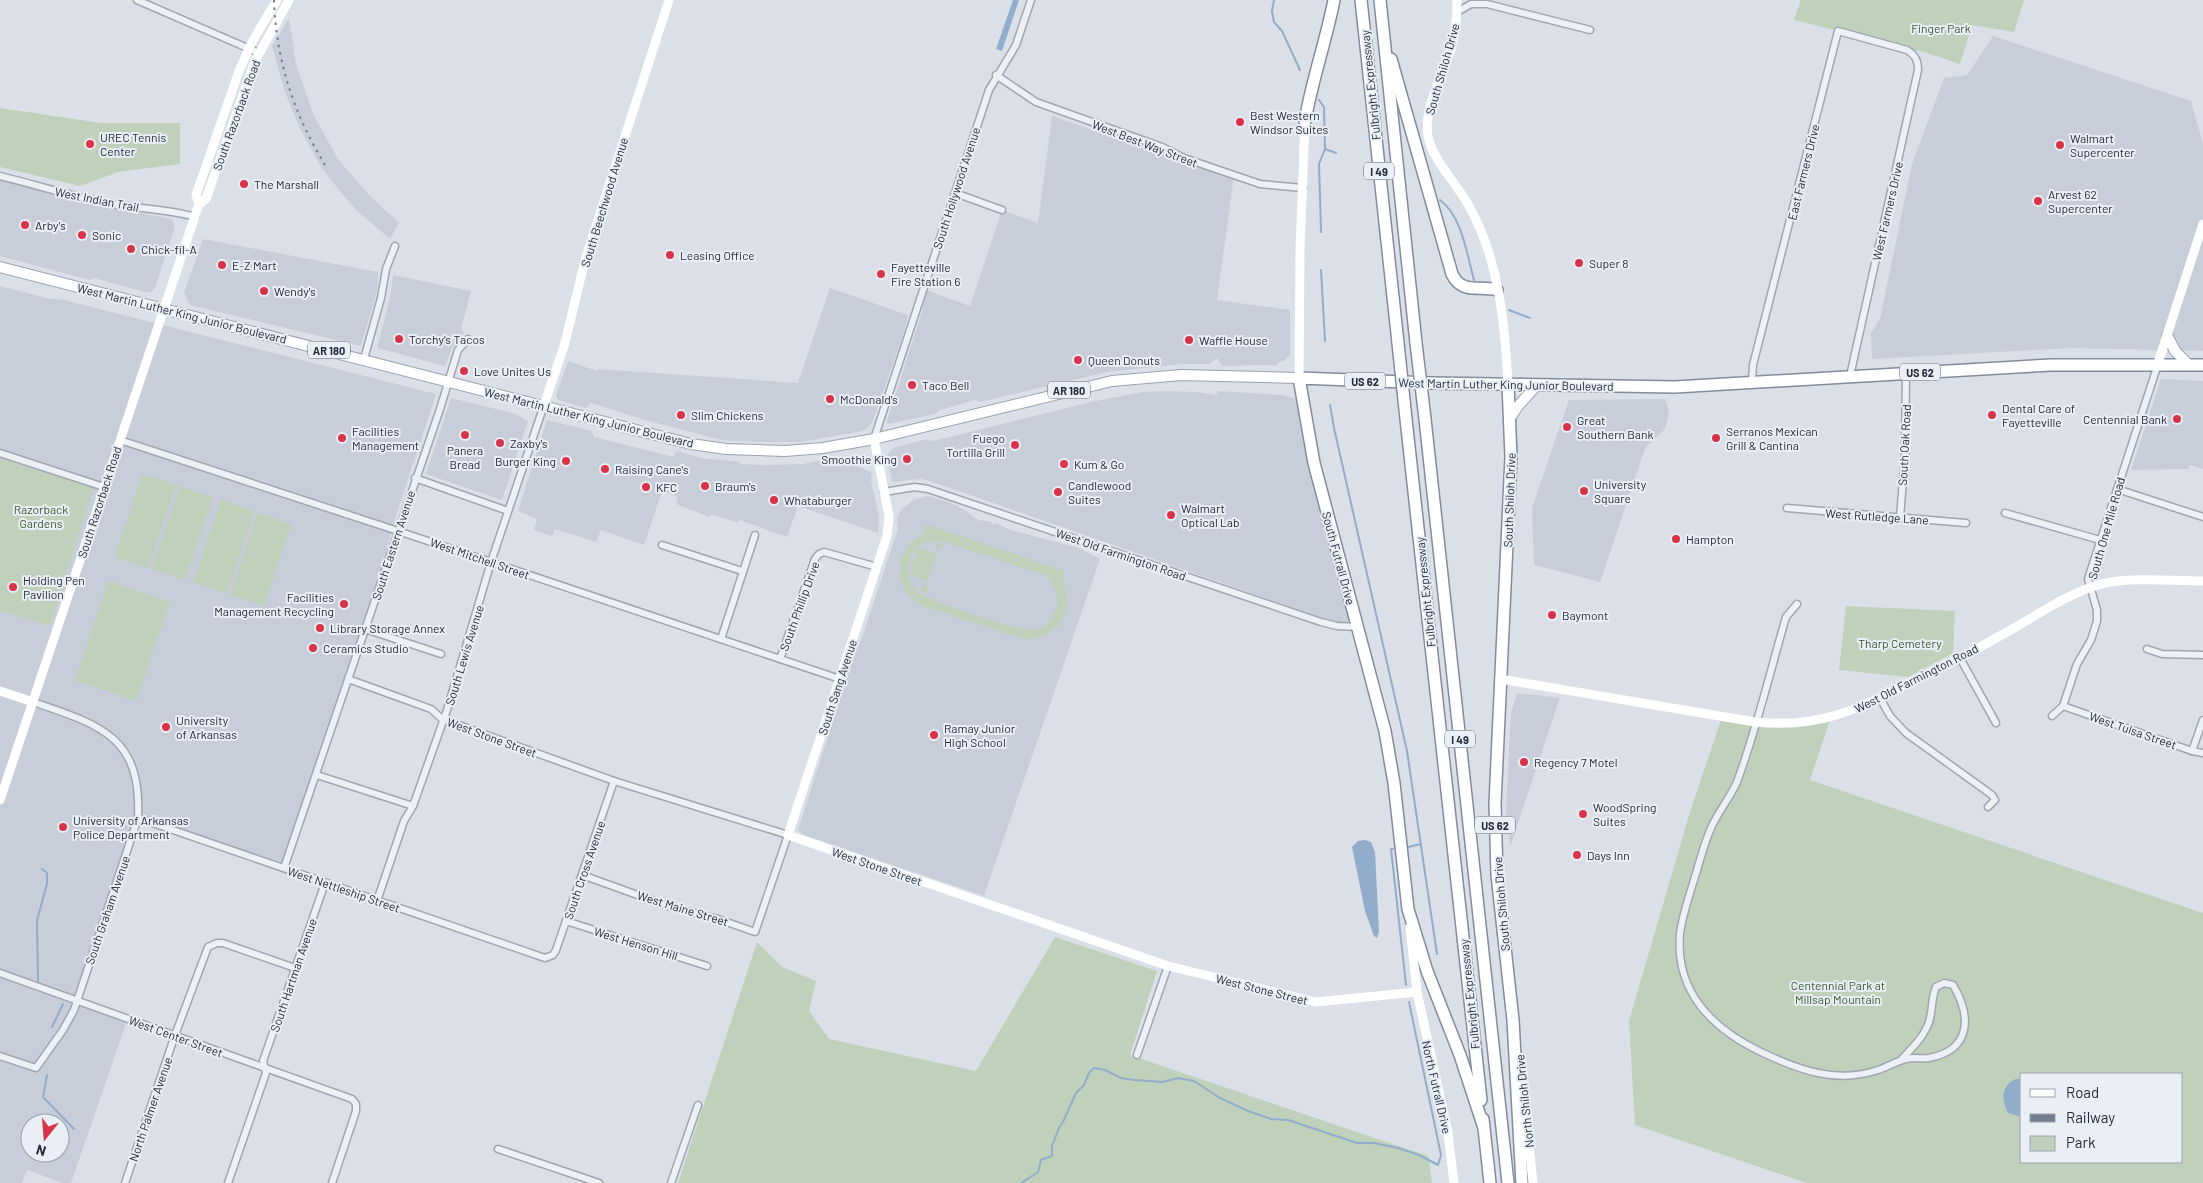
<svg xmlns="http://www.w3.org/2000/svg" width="2203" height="1183" font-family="Barlow,sans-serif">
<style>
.built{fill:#c8ced9;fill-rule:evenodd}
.green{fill:#c0d1bb;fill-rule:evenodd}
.water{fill:#92accb}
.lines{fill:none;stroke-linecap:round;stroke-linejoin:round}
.stream{stroke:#92accb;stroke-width:2}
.street-casing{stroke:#a0a6b1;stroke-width:9}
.primary-casing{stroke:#99a3b3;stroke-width:12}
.highway-casing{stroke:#818c9e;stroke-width:14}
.street{stroke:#edf0f5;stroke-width:6}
.secondary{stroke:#fff;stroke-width:9}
.primary{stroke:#fff;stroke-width:10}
.highway{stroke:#fff;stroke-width:11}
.rail{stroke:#737e91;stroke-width:2;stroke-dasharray:2.5 5;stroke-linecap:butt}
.highway-bridge-casing{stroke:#818c9e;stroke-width:14;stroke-linecap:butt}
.highway-bridge{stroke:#fff;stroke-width:11}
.poi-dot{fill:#d93349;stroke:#eaeef5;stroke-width:2}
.labels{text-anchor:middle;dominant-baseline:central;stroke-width:4;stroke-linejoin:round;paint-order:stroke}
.shield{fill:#eaeef5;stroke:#5f6775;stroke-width:1}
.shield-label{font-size:11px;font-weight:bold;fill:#242d3e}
.park-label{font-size:12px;fill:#375a30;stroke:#eaeef5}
.street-label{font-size:12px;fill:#242d3e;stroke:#eaeef5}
.poi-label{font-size:12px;fill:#242d3e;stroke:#eaeef5;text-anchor:start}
</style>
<rect width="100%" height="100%" fill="#dbdfe7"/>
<g class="built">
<path d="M289,18L296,64L314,116L338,159L370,196L399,223L390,239L357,211L338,189L320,165L300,129L285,92L272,46Z"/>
<path d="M1993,36L2191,101L2203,144V351L2071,348L1872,359L1871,333L1880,319L1912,164L1944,78L1967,75Z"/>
<path d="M1052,116L1163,155L1167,149L1234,175L1217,300L1290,310V354L1284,361H1280L1277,365L1222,366L1218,359H1215L1210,364H1181L1107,372L980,402L975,400L940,410L935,414L888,424L887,421L922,312L926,290L970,306L1002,210L1038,223Z"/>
<path d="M0,180L83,203L172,219L175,227L155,288L151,292H145L94,278L90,280L0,256Z"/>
<path d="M203,239L378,272L377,292L361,346L190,305L184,293Z"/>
<path d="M393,275L471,291L461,329L464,333L452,348L445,366L377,348L391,293Z"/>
<path d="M0,286L47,298L64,300L436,394L394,522L375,598L284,868L138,818L76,1001L128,1018L71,1183H63L27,1170L22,1183H0ZM30,1123H60V1153H30Z"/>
<path d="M830,288L908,315L904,332L872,423L863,431L800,442H759L721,440L645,420L591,403L586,408L558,400L556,396L568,361L597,371L598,369L798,383Z"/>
<path d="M2161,379L2203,381V469L2190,465L2188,469L2131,470Z"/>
<path d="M1166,391L1197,392L1216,395L1218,391L1283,395L1297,399L1350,617L1348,622L1337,623L1325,619L930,481L921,479L892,482L887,456L893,448L927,439L933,441L1091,402L1142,392Z"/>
<path d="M451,398L516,414L528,421L502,500L426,474Z"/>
<path d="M1665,399L1669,412L1666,425L1663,431L1646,447L1643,454L1600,582L1534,565L1532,508L1569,400Z"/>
<path d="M547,420L592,431L594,437L674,457L676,451L702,458L741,462V464L765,465L803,464L821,460L849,458L851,463L872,473L871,481L879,516L878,533L798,506L787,537L739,520L738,523L711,514L709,517L676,504L678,497L662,491L644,545L601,530L596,542L555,529L552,536L534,530L537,519L518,511Z"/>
<path d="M928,496L951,503L966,511L978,520L992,522L991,524L995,525L996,523L1010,530L1079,548L1100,559L984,896L804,835L798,830L855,652L862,638L898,529L897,518L901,510L913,500Z"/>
<path d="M1517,693L1560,698L1510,847L1506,810L1511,713Z"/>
</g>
<g class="green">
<path d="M1801,0H2024L2014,32L1972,25L1960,64L1927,53L1794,20Z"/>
<path d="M0,108L101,123H180V164L118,172L80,186L0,167Z"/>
<path d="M0,458L93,488L50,626L0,610Z"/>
<path d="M143,474L176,485L148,568L115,557Z"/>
<path d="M180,486L213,497L185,580L152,569Z"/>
<path d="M221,499L254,511L227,593L193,582Z"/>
<path d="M258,513L291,524L264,606L230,595Z"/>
<path d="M926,524L1065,571C1061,582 1066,587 1067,598C1069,622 1047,641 1024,639L922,606L908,596L900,579V561L909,544L923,534ZM939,540L1044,575C1066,591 1059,629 1029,630C1020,631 928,600 920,594C911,587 906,575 909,564C913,548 924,541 939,540Z"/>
<path d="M937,541L943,544L941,549H938L926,586L929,587L926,593L920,591L926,581L910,575L913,564L911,563L913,559H915L919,548L936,553Z"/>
<path d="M108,581L170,602L136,701L75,680Z"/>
<path d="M1846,606L1955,611L1953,653L1908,677L1839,670Z"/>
<path d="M1722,717L1755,722L1831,717L1810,780L2203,913V1183H1807L1635,1125L1629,1021L1689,815ZM2022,1074H2182V1162H2022Z"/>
<path d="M1055,937L1157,971L1130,1055L1428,1156L1432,1183H678L757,942L782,967L816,981L809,1011L829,1039L976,1071Z"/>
</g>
<g class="water">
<path d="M1013,0H1019L1002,51L996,49Z"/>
<path d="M1365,840L1371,842L1375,852L1379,932L1377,938L1374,936L1365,911L1352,847L1358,841Z"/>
<path d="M2016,1079H2022L2021,1117L2008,1113C2001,1100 2001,1085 2016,1079Z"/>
</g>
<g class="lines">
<g class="stream">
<path d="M1274,0L1272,11L1274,22L1282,31L1300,70"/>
<path d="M1319,100L1324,107L1325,149L1319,164L1321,232"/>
<path d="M1325,149L1336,153"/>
<path d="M1440,200C1462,216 1467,255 1474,280"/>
<path d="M1321,270L1325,341"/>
<path d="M1509,310L1530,318"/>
<path d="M1330,405L1334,428L1407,751L1437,954"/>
<path d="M1408,847L1421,844"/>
<path d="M1393,849H1391L1393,867L1406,985"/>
<path d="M38,981L37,920L47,884V873L42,869"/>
<path d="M52,1027L63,1004"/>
<path d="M47,1075L43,1097L74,1129"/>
<path d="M1021,1183L1038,1172L1041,1160L1052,1156V1146L1059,1128L1063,1122L1076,1093L1084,1085L1089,1073L1094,1068L1105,1070L1121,1078L1135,1080L1162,1082L1178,1078L1194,1081L1220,1098L1248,1111L1271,1119L1288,1120L1357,1143H1374L1398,1148L1419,1155L1438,1165L1441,1155L1409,1002"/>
</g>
<g class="street-casing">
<g id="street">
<path d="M137,0L259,53"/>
<path d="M1457,12L1471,4H1487L1590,30"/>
<path d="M996,75L1036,102L1162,147L1184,158L1260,184L1303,188"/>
<path d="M0,176C37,185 74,197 112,204C139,209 168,209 195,217"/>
<path d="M955,193L1002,210"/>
<path d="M364,359L381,298L386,269L395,246"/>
<path d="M1752,381L1753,365L1838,31L1907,50C1915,55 1918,60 1918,70L1850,376"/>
<path d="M874,439L989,90L1016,45L1031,0"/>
<path d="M120,440L398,531L840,679"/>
<path d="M0,453L104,487"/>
<path d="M415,478L508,511"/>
<path d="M2117,489L2203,517"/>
<path d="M884,492L915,487L928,489L1321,622L1337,626L1358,627"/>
<path d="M1787,508L1966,523"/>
<path d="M2005,513L2100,540"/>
<path d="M1900,518L1905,455L1906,372"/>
<path d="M662,545L742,571"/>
<path d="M1797,604L1786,617C1770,672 1757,728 1737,782C1730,798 1718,812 1711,828C1703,846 1699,865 1693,883C1688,900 1682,917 1680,934C1675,992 1713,1029 1761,1052C1799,1070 1836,1084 1878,1070C1887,1067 1897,1061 1906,1059C1914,1057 1922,1059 1929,1058C1971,1050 1972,1017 1953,985L1944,983L1936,987C1931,998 1933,1010 1929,1022C1924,1037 1911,1049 1900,1061"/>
<path d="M365,629L441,654"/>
<path d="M721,639L755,535"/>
<path d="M2147,649L2162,654L2203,655"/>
<path d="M1960,658L1996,723"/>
<path d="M780,659L815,559L819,554L824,552L877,567"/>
<path d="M348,679L431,709L442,719L614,781L788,835L755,932L718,919L671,907L582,875"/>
<path d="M1880,698L1890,716L1906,733L1992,795L1995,800L1988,807"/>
<path d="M2063,706L2192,751L2203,753"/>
<path d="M2052,716L2063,706L2077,664L2091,640L2097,621V610L2088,579L2158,364"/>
<path d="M2192,751L2203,720"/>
<path d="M317,775L413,806"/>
<path d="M138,818L545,958L553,955L556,950L614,781"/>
<path d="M284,868L440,409L458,350L468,339"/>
<path d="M377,901L404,821L413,806L447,710L491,562L544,405"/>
<path d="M566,921L707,966"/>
<path d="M0,973L352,1099L356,1104V1111L332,1183"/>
<path d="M1137,1055L1168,966"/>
<path d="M0,1056L36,1068L63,1030L74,1010L138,818C142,736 100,725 33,702"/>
<path d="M498,1149L599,1183"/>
<path d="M125,1183L175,1035L208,947L217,943H223L295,968"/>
<path d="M228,1183L266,1073L263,1061L325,883"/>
<path d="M671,1183L698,1105"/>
</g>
</g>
<g class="primary-casing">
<g id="primary">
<path d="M0,267L691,444L726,449L785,451L823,448L874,439L1112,381L1181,375L1299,378"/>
<path d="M2167,335L2175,351L2188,364"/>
<path d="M1510,418L1518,406L1537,385"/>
</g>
</g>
<g class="highway-casing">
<g id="highway">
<path d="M1361,0L1398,343"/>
<path d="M1380,0L1416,343"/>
<path d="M1391,59L1452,274C1462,295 1479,285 1497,290"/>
<path d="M1305,121C1312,80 1326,41 1334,0"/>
<path d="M1508,384L1511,457L1495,804L1497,875L1513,1020L1522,1183"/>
<path d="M1406,419L1481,1100"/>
<path d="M1425,419L1508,1183"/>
<path d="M1483,1119L1490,1183"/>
<path d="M1483,1125L1460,1055L1427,971L1408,909L1394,783L1385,731L1314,463L1299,378L1431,383L1675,387L2051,365H2203"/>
</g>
</g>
<use href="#street" class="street"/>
<g class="secondary">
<path d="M1457,0C1457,17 1456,32 1451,49C1443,76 1423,107 1428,136C1432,160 1459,186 1470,208C1499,260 1505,325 1508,384"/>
<path d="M199,204L196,195L239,71L252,42L277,0"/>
<path d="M2158,363L2203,224"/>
<path d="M1299,378L1300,250L1305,121"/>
<path d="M544,405L565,343L585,260L669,0"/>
<path d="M874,439L889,516L887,536L788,835L1168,966L1316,1002L1417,992"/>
<path d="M1500,679L1755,722C1820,729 1858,709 1913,681C1947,665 1981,647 2014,628C2040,613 2068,594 2098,585C2131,576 2168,581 2203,581"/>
<path d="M0,691L33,702"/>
<path d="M0,800L199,204L206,199L255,61L289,0"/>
<path d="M1410,927L1417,992L1448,1133L1454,1183"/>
<path d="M1521,1069L1533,1183"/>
</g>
<use href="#primary" class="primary"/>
<use href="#highway" class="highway"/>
<path class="rail" d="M274,0C276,61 294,114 325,165"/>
<g class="highway-bridge-casing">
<g id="highway-bridge">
<path d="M1398,343L1406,419"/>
<path d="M1416,343L1425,419"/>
</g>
</g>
<use href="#highway-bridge" class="highway-bridge"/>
</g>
<g class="poi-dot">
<circle cx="1240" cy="122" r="5"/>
<circle cx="90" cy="144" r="5"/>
<circle cx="2060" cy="145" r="5"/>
<circle cx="244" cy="184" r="5"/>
<circle cx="2038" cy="201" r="5"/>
<circle cx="25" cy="225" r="5"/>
<circle cx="82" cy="235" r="5"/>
<circle cx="131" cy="249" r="5"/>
<circle cx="670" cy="255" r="5"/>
<circle cx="1579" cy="263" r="5"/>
<circle cx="222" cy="265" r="5"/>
<circle cx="881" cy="274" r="5"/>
<circle cx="264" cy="291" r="5"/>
<circle cx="399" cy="339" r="5"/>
<circle cx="1189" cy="340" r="5"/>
<circle cx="1078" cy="360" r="5"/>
<circle cx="464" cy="371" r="5"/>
<circle cx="912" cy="385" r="5"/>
<circle cx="830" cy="399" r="5"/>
<circle cx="681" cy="415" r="5"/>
<circle cx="1992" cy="415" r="5"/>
<circle cx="2177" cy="419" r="5"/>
<circle cx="1567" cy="427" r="5"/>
<circle cx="465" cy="435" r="5"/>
<circle cx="342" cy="438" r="5"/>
<circle cx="1716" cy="438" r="5"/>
<circle cx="500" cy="443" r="5"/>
<circle cx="1015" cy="445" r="5"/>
<circle cx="907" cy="459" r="5"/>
<circle cx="566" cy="461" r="5"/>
<circle cx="1064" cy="464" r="5"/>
<circle cx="605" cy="469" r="5"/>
<circle cx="705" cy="486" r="5"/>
<circle cx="646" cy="487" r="5"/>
<circle cx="1584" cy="491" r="5"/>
<circle cx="1058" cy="492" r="5"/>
<circle cx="774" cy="500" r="5"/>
<circle cx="1171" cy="515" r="5"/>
<circle cx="1676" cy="539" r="5"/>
<circle cx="13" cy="587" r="5"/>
<circle cx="344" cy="604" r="5"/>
<circle cx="1552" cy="615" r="5"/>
<circle cx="320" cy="628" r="5"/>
<circle cx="313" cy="648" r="5"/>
<circle cx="166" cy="727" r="5"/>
<circle cx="934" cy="735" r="5"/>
<circle cx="1524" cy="762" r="5"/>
<circle cx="1583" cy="814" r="5"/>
<circle cx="63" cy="827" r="5"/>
<circle cx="1577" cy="855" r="5"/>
</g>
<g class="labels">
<g class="shield">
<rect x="1364" y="162.5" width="30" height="17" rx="4"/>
<rect x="308" y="341.5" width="42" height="17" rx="4"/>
<rect x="1900" y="363.5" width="40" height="17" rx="4"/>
<rect x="1345" y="372.5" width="40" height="17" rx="4"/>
<rect x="1048" y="381.5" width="42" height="17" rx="4"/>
<rect x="1445" y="730.5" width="30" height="17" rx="4"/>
<rect x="1475" y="816.5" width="40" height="17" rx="4"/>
</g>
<g class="shield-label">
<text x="1379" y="171">I 49</text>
<text x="329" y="350">AR 180</text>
<text x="1920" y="372">US 62</text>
<text x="1365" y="381">US 62</text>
<text x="1069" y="390">AR 180</text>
<text x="1460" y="739">I 49</text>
<text x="1495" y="825">US 62</text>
</g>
<g class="park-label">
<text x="1941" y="28">Finger Park</text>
<text x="41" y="509">Razorback<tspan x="41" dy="14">Gardens</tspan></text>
<text x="1900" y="643">Tharp Cemetery</text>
<text x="1838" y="985">Centennial Park at<tspan x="1838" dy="14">Millsap Mountain</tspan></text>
</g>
<g class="street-label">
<text transform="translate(1442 69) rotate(-74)">South Shiloh Drive</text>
<text transform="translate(1370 85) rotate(-96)">Fulbright Expressway</text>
<text transform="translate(236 115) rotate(-70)">South Razorback Road</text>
<text transform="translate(1145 143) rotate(21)">West Best Way Street</text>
<text transform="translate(1803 172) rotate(-76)">East Farmers Drive</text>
<text transform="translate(956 188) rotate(-72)">South Hollywood Avenue</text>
<text transform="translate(97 199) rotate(11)">West Indian Trail</text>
<text transform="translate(604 202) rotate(-73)">South Beechwood Avenue</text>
<text transform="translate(1887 211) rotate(-77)">West Farmers Drive</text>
<text transform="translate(182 313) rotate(14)">West Martin Luther King Junior Boulevard</text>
<text transform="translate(1506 384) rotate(1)">West Martin Luther King Junior Boulevard</text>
<text transform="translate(589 417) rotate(14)">West Martin Luther King Junior Boulevard</text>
<text transform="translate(1904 445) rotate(-87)">South Oak Road</text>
<text transform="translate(1509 500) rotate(-88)">South Shiloh Drive</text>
<text transform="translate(99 502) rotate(-72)">South Razorback Road</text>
<text transform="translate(1877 516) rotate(4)">West Rutledge Lane</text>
<text transform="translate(2106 528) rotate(-74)">South One Mile Road</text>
<text transform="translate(393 545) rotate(-72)">South Eastern Avenue</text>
<text transform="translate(1121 554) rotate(19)">West Old Farmington Road</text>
<text transform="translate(480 558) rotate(19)">West Mitchell Street</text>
<text transform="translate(1339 558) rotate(75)">South Futrall Drive</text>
<text transform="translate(1425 592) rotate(-96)">Fulbright Expressway</text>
<text transform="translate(799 606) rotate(-70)">South Phillip Drive</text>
<text transform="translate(464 655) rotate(-73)">South Lewis Avenue</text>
<text transform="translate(1916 678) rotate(-27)">West Old Farmington Road</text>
<text transform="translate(837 687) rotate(-72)">South Sang Avenue</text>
<text transform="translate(2133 730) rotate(19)">West Tulsa Street</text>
<text transform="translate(492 737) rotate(20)">West Stone Street</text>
<text transform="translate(877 866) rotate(19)">West Stone Street</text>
<text transform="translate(584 870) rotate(-71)">South Cross Avenue</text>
<text transform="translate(344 889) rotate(19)">West Nettleship Street</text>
<text transform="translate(1501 904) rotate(-95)">South Shiloh Drive</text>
<text transform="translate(683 908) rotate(17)">West Maine Street</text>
<text transform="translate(107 910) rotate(-71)">South Graham Avenue</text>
<text transform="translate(636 943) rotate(17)">West Henson Hill</text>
<text transform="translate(293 975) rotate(-71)">South Hartman Avenue</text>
<text transform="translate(1262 989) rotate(14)">West Stone Street</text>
<text transform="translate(1469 994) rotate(-96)">Fulbright Expressway</text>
<text transform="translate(176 1036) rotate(20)">West Center Street</text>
<text transform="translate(1437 1087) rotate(77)">North Futrall Drive</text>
<text transform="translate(1524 1101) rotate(-96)">North Shiloh Drive</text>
<text transform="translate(150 1109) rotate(-71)">North Palmer Avenue</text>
</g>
<g class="poi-label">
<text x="1250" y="115">Best Western<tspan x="1250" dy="14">Windsor Suites</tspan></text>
<text x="100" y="137">UREC Tennis<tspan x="100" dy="14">Center</tspan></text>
<text x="2070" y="138">Walmart<tspan x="2070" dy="14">Supercenter</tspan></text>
<text x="254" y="184">The Marshall</text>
<text x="2048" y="194">Arvest 62<tspan x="2048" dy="14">Supercenter</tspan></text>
<text x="35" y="225">Arby's</text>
<text x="92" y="235">Sonic</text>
<text x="141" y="249">Chick-fil-A</text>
<text x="680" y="255">Leasing Office</text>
<text x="1589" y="263">Super 8</text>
<text x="232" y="265">E-Z Mart</text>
<text x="891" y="267">Fayetteville<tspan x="891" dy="14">Fire Station 6</tspan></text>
<text x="274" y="291">Wendy's</text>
<text x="409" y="339">Torchy's Tacos</text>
<text x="1199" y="340">Waffle House</text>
<text x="1088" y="360">Queen Donuts</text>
<text x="474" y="371">Love Unites Us</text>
<text x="922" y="385">Taco Bell</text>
<text x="840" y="399">McDonald's</text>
<text x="2002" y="408">Dental Care of<tspan x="2002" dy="14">Fayetteville</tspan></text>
<text x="691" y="415">Slim Chickens</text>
<text x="2167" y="419" text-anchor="end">Centennial Bank</text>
<text x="1577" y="420">Great<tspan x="1577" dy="14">Southern Bank</tspan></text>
<text x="352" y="431">Facilities<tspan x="352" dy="14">Management</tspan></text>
<text x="1726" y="431">Serranos Mexican<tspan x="1726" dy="14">Grill &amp; Cantina</tspan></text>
<text x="1005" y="438" text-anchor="end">Fuego<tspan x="1005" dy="14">Tortilla Grill</tspan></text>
<text x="510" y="443">Zaxby's</text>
<text x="465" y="450" text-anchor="middle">Panera<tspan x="465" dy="14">Bread</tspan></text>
<text x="897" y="459" text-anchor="end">Smoothie King</text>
<text x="556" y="461" text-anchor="end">Burger King</text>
<text x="1074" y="464">Kum &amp; Go</text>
<text x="615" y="469">Raising Cane's</text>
<text x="1594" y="484">University<tspan x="1594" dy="14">Square</tspan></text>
<text x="1068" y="485">Candlewood<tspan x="1068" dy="14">Suites</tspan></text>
<text x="715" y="486">Braum's</text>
<text x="656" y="487">KFC</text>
<text x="784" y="500">Whataburger</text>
<text x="1181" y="508">Walmart<tspan x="1181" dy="14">Optical Lab</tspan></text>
<text x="1686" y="539">Hampton</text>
<text x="23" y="580">Holding Pen<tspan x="23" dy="14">Pavilion</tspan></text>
<text x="334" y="597" text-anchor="end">Facilities<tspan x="334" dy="14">Management Recycling</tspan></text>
<text x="1562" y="615">Baymont</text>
<text x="330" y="628">Library Storage Annex</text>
<text x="323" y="648">Ceramics Studio</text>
<text x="176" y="720">University<tspan x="176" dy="14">of Arkansas</tspan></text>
<text x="944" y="728">Ramay Junior<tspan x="944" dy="14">High School</tspan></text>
<text x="1534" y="762">Regency 7 Motel</text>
<text x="1593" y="807">WoodSpring<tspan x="1593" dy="14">Suites</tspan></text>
<text x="73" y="820">University of Arkansas<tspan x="73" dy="14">Police Department</tspan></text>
<text x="1587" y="855">Days Inn</text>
</g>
</g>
<rect x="2020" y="1073" width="162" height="90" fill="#eaeef5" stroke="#9ba1ac"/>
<rect x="2030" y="1089" width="25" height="8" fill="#ffffff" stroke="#9ba1ac"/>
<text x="2066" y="1098" font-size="15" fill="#242d3e">Road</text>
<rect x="2030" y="1114" width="25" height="8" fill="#737e91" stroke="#9ba1ac"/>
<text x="2066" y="1123" font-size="15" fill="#242d3e">Railway</text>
<rect x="2030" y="1136" width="25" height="15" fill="#c0d1bb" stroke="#9ba1ac"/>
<text x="2066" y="1148" font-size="15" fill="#242d3e">Park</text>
<g transform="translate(45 1138) rotate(197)"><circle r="24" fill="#eaeef5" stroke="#9ba1ac"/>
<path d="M0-4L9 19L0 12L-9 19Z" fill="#d93349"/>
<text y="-8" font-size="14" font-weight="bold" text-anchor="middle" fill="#242d3e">N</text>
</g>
</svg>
